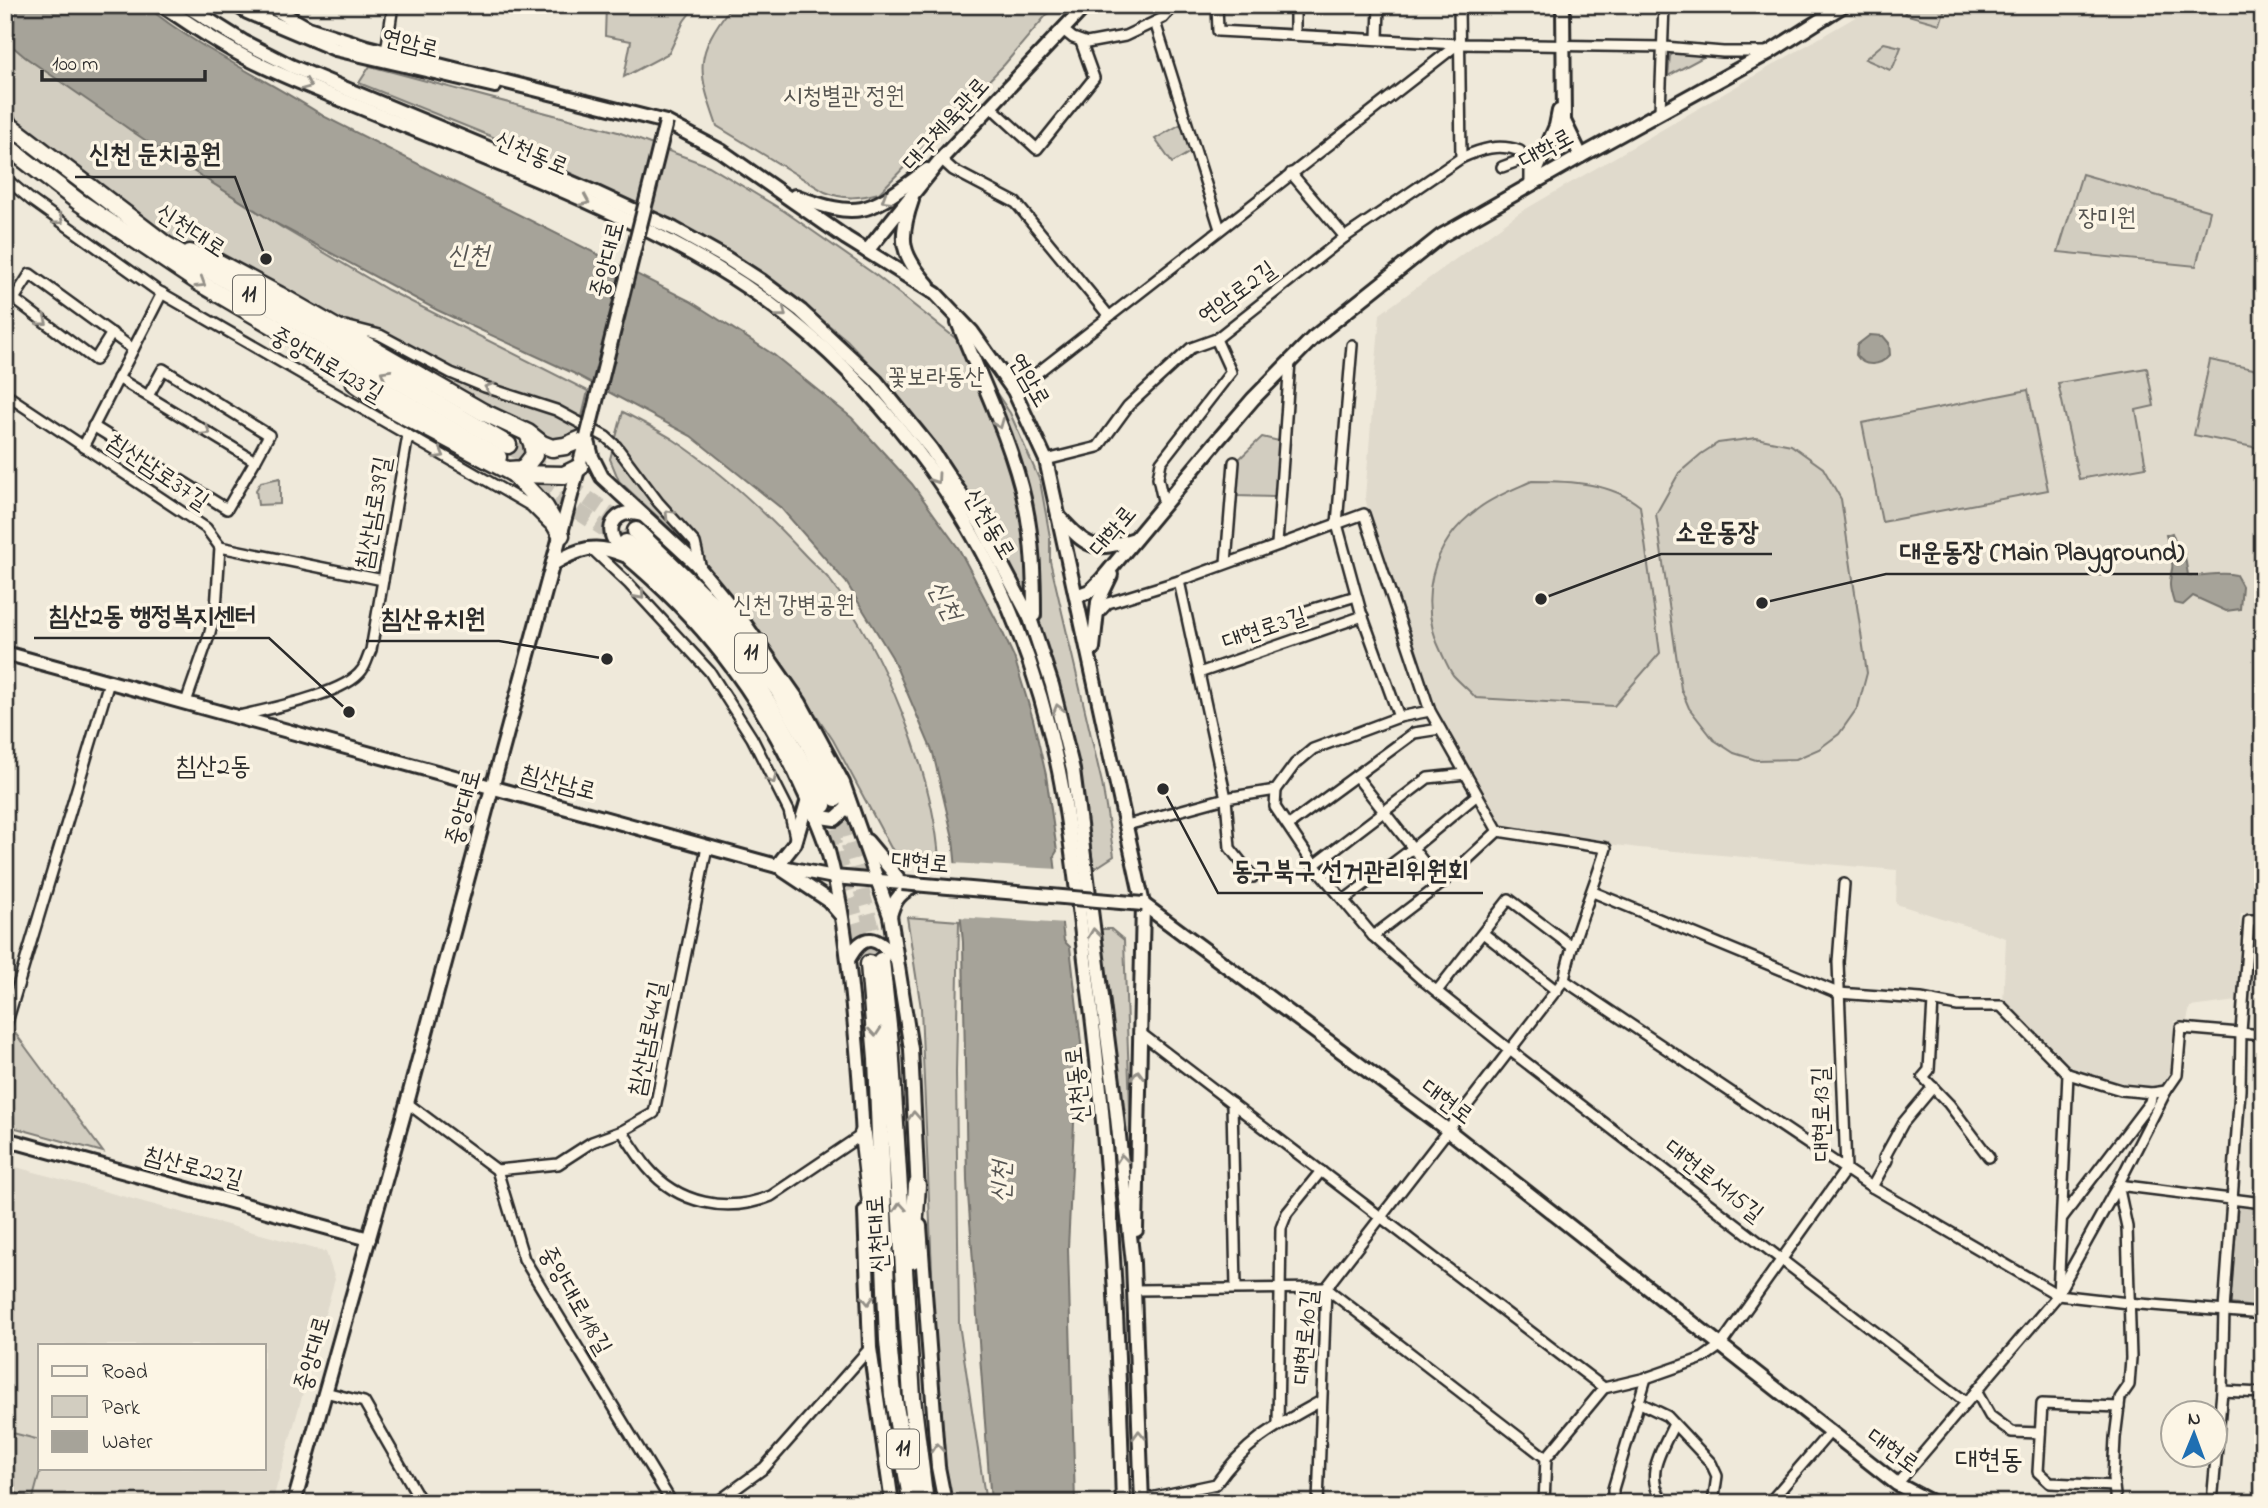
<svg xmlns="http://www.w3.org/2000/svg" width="2268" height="1508" font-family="'Indie Flower','Poor Story',sans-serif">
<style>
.built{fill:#e0dacc;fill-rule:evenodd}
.green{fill:#d2cdc0;stroke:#7e7c76;stroke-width:2}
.water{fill:#a6a399;stroke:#75736d;stroke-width:2}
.pier{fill:#efe9da}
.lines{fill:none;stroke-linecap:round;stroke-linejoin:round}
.highway-tunnel{stroke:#c8c3b7;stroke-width:16;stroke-dasharray:16 8;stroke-linecap:butt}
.street-casing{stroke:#2b2b2b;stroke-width:14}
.secondary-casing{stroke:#2b2b2b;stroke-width:18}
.highway-casing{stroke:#2b2b2b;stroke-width:21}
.street{stroke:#fcf5e5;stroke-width:9}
.secondary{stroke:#fcf5e5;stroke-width:12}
.highway{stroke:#fcf5e5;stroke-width:16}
.secondary-bridge-casing{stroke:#2b2b2b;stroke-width:18;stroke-linecap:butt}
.secondary-bridge{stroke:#fcf5e5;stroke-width:12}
.oneway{stroke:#949088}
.labels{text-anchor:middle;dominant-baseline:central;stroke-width:7;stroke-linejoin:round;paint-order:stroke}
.shield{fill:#fcf5e5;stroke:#6a6863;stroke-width:2}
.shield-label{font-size:23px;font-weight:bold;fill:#2b2b2b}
.street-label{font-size:24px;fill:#2b2b2b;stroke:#fcf5e5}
.park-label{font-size:24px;fill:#555450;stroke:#fcf5e5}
.water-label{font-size:26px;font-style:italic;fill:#565552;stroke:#fcf5e5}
.neighbourhood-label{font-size:26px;fill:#2b2b2b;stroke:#fcf5e5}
.quarter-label{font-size:28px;fill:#2b2b2b;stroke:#fcf5e5}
.leader{fill:none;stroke:#2b2b2b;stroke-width:2.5}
.callout-dot{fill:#2b2b2b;stroke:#fcf5e5;stroke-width:2.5}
.callout-label{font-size:26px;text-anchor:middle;font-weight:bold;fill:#2b2b2b;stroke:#fcf5e5;stroke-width:7;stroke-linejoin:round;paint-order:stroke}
</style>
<rect width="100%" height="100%" fill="#efe9da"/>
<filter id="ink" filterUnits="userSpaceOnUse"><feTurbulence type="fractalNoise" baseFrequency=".0143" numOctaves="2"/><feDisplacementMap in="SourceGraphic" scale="14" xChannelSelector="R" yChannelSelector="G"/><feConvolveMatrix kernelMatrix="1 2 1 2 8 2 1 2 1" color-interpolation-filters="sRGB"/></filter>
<g filter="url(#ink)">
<g class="built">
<path d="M1876,5H2263V914L2241,913L2237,1001L2190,1007L2187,1021H2175L2172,1075L2158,1087L2129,1084L2097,1077L2077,1070L2059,1060L2003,1006L2006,938L1896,904L1897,870L1639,848L1499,830L1464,769L1434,703L1368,510L1365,497L1380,314L1519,213Z"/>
<path d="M5,1164L326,1252L335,1279L272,1503H5ZM40,1345H264V1468H40Z"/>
</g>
<g class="green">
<path d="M606,5H696L684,21L669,53L624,77L631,41L605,36Z"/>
<path d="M732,5H1055L1004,65L879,193C860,198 844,200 825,192L717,126C697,69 694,55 732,5Z"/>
<path d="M1909,5H1946L1940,24L1904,14Z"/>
<path d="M5,32L129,129L281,227L388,290L588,391L578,434L559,447L146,228L5,118Z"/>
<path d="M1884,43L1901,47L1894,65L1890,70L1865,59Z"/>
<path d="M1676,51L1707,55L1668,76L1670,56Z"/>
<path d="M370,66L618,132L709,166L784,211L877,276L964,345L1010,413L1040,481L1050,537V561L1102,783L1114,856L1094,869L1079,778L1061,699L1041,627L996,540L963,485L887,383L847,340L792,295L675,224L515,146L359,83Z"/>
<path d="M1183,123L1192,151L1172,163L1155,139Z"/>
<path d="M2082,174L2210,211L2196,266L2058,252Z"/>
<path d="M2210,360L2263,371V449L2194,435Z"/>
<path d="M2147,368L2154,406L2136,410L2146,467L2079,479L2058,383Z"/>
<path d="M2028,390L2048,490L1882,522L1862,423Z"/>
<path d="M623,412C640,421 658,430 674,440C721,471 764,511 803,553C811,562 821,570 829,579C883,648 933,773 939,859L903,857L891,848L833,740L770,646L686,543L619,481L610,459Z"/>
<path d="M1262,437L1279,441L1275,497L1235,496L1236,462Z"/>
<path d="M1756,438L1791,445L1823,468L1841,499L1867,673L1858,707L1839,734L1819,749L1796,759L1756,760L1734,753L1714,740L1689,708L1681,689L1656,514L1679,473L1701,454L1718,443Z"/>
<path d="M280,478V504L258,505L256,490L261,482Z"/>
<path d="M1532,481C1569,481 1610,482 1640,506L1660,653L1614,706L1476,698C1469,690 1460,683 1453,675C1449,669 1446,662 1443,656C1416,603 1430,543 1479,508C1495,496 1514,489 1532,481Z"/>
<path d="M907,917L959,921L956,1073L959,1324L986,1503H950L948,1496L934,1319L921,1008Z"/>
<path d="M1100,929H1111L1124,940L1133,1192L1130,1195Z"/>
<path d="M7,1022L103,1152L5,1125V1029Z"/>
<path d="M2238,1203L2263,1206V1308L2230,1304Z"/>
<path d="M5,1431L40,1440L41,1468L33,1498L5,1490Z"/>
</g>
<g class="water">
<path d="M5,5H145C199,50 266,78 325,117L690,301L774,355L852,418L912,484L959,549L1002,631L1014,657L1033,719L1046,775L1057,851L1054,856L1064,941L1070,947L1083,1060V1094L1075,1103L1068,1248L1075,1503H991L967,1181L963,942L953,838L933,753L892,657L846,582L781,508L691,436L573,373L437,310L277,224L155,147L25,57L5,40Z"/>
<path d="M1870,335L1883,336L1889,343L1890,355C1880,366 1864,368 1856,355L1857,345Z"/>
<path d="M2172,533L2175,541L2184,551L2188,575C2205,577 2219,571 2236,575L2242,586L2240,609L2226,611L2193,596L2183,605L2174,603C2169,587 2169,584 2172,569C2174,563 2168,543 2166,535Z"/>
</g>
<path class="pier" d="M952,863L1059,869L1066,924L957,917Z"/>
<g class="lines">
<g class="highway-tunnel">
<path d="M508,445L636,531"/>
<path d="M517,471L621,540"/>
<path d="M836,798L881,961"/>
<path d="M823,807L869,964"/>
</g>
<g class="street-casing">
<g id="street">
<path d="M1217,5L1218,31L1458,44L1664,47L1723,52H1767"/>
<path d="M1155,22L1220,229"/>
<path d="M1063,30L1073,38L1087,43L1125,36L1163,18L1174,5"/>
<path d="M1295,35V5"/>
<path d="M1378,38L1379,5"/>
<path d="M386,52L393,5"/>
<path d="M991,107L1037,149L1094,78L1081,42"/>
<path d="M1660,111L1664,5"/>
<path d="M1461,158C1481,149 1499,143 1520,151"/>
<path d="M941,159L953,170L1016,203L1109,316"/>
<path d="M1502,167L1526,158L1530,163V181"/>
<path d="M1291,173L1345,237"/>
<path d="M5,178L31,200L158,291L531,506L549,524"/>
<path d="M345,326L380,335L451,373L485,387L556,410L606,437L616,446L658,502L695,543L701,569"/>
<path d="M112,333L95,360L14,299L30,274L133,349"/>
<path d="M1352,345L1337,524L1361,612L1399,717"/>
<path d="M118,378L255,461L269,435L163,369L148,396"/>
<path d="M1014,391L1458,44"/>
<path d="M5,394L206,528L220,547L216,609L209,636L186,702"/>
<path d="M93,426L227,509L255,461"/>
<path d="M83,447L162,293"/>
<path d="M1046,460L1098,447L1128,406L1191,348L1216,339L1345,237L1461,158L1459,5"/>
<path d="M1164,505L1158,478L1161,462L1231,372L1216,339"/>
<path d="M1277,544L1290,361"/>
<path d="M220,547L383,580"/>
<path d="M591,548L629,584L710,672L752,738L789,811L795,837"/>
<path d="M1226,563L1234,462"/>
<path d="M1179,581L1226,798L1230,848L1253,877"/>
<path d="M1300,613L1356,596"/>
<path d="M1097,615L1108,603L1179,581L1364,514L1430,711L1498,831L1606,848C1593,892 1573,934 1564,980L1326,1288L1318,1503"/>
<path d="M1199,673L1363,616"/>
<path d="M239,716C268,709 346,694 362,670C366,665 368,656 371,650L408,435"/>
<path d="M1356,776L1441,884"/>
<path d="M1276,790L1275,807L1314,865L1373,936L1420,978L1511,1051L1966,1402"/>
<path d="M1127,825L1226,798L1276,790L1295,764L1313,749L1399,717L1430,711"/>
<path d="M1289,825L1414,733L1440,729"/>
<path d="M1314,865L1428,778L1466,774"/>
<path d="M1593,892L1838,993L1921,999L1958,1006H2001L2068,1074L2121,1090L2152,1093L2166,1091"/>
<path d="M1344,900L1413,848L1477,795"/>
<path d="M1483,933L1557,991"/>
<path d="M1373,936L1441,884L1498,831"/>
<path d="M1564,980L1872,1187L2058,1295L2128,1303L2263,1314"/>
<path d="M1437,991L1509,899L1571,946"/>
<path d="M1933,1001L1929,1070L1923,1077L1949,1104L1989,1157"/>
<path d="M5,1029L109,682"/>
<path d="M1139,1032L1604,1388"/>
<path d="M407,1103L497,1170L524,1259L672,1503"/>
<path d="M1232,1103L1236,1288"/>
<path d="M622,1131C630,1143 638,1156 647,1167C678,1204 727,1214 771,1196L863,1134"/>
<path d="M497,1170L558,1164L592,1142L622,1131L654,1113L707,847"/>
<path d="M2118,1185L2263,1203"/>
<path d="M1872,1187L1887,1160L1884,1158L1903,1123L1933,1087"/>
<path d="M2062,1218L2150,1102L2152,1093"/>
<path d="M1135,1290L1326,1288L1546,1458"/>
<path d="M2058,1293L2118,1185L2166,1091L2177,1075L2181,1028L2263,1035"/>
<path d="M1976,1391L1990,1416L2012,1432L2040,1433"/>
<path d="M2222,1391L2263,1393"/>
<path d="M325,1392L364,1402L422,1503"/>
<path d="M1638,1402L1667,1416L1711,1463L1717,1476L1713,1503"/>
<path d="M1278,1425L1281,1228L1287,1213L1321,1171"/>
<path d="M1897,1484L2058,1295L2068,1074"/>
<path d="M2114,1486L2050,1483L2038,1472L2042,1404L2119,1407"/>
<path d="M1141,1500L1216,1484C1247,1440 1276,1426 1321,1401"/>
<path d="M716,1503L764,1468L870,1348"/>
<path d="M1544,1503L1546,1458L1604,1388L1646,1378L1703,1358L1720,1346L1846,1169L1838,962L1844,884"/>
<path d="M1613,1503V1489L1646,1378"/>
<path d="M1665,1503C1642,1477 1662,1450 1674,1424"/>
<path d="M1769,1503L1830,1432"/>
<path d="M2116,1503L2113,1478L2115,1438L2120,1398L2129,1385L2131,1358L2127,1227L2118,1185"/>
<path d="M2212,1503L2222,1391L2224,1310L2240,1090L2241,1032L2249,920H2263"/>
</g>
</g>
<g class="secondary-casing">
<g id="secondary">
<path d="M162,5C181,18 200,31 220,43C268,72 322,91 374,113C490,161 609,204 717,268C849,347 962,486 1017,628C1035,674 1049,723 1059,771C1072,836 1078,903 1086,968C1110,1147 1118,1323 1123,1503"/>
<path d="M185,5L244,42L291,66L594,192L674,229L726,258L760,280L801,311L876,381L931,449L981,525L1030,618L1052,685L1073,770L1114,1090L1133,1263L1142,1503"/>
<path d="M236,5L247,12L335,49L495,86"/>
<path d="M268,5L308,28L367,47L666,122L721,151L846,238L936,294L972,332L1014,391L1046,460L1143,904L1136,1230"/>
<path d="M1563,5L1564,121L1581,156"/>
<path d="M1531,183L1556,126L1559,111"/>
<path d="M795,196C864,222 870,211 927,170"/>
<path d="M912,200C898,240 901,254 928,285"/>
<path d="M867,251L941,159L1086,5"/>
<path d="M958,322C981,380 1012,442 1025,503C1033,541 1034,577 1034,615L1030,618"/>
<path d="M587,437L592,457L602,477L695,563L742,620L800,703L843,783L890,916L911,1049L918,1194"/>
<path d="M643,515C634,513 626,511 618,517C598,533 627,557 639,567C712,631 765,703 804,792C813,811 822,831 828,851C841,899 847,948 852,997C857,1045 861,1092 863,1140"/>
<path d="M1058,516C1089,549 1092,552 1135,539"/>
<path d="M553,564C579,548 596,543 624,555"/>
<path d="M1076,596L1090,591L1102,579L1216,442L1253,399L1313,338L1441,236L1581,156L1770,52L1844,5"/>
<path d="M1093,648L1098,602L1111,575"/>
<path d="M5,653L777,866L834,877L902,883"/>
<path d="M814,808L821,817L835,819L847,808L848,798"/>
<path d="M867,841L902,883"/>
<path d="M777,866L795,843L808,799"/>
<path d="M783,870L828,900L840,914"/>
<path d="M1143,904L1449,1131L1897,1484L1933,1503"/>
<path d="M890,916C894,899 901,891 918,885"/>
<path d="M848,960C864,930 877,937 897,959"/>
<path d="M5,1139L369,1239"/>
<path d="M865,1211L870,1348L892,1503"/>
<path d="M920,1226L938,1467L945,1503"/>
<path d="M294,1503L407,1103L586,440"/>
</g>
</g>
<g class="highway-casing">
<g id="highway">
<path d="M5,122L166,245L508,445"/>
<path d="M5,145L79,202L200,283L498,457"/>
<path d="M190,253L219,263L279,295L483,412L528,433L542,444L552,448L565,446L587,437"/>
<path d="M355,383L395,411L514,474L564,475L580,467"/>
<path d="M509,470L523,469L534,455L532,443L528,434"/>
<path d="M514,474L545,507L561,535"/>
<path d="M636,531L722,614L778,689L808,741L836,798"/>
<path d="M626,543C654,568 683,593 708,621C756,675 791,740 823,805"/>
<path d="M881,961L890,1044L912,1398L925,1503"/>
<path d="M869,964L877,1058L888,1340L893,1395L912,1503"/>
<path d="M863,1134L874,1229"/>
<path d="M912,1260L917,1185"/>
</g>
</g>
<use href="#street" class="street"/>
<use href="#secondary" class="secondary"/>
<use href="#highway" class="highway"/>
<g class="secondary-bridge-casing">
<g id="secondary-bridge">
<path d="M587,437L666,122"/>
<path d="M902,883L1143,904"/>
</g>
</g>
<use href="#secondary-bridge" class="secondary-bridge"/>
</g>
<defs><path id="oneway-chevron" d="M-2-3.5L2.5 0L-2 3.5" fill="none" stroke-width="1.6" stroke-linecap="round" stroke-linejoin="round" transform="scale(1.75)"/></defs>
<g class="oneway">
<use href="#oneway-chevron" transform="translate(307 85) rotate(23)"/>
<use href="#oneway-chevron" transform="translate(886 199) rotate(148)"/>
<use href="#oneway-chevron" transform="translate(585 201) rotate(24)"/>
<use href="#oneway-chevron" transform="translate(59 220) rotate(36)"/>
<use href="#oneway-chevron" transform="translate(201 283) rotate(32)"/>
<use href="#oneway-chevron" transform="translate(782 313) rotate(39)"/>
<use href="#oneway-chevron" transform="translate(43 321) rotate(37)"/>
<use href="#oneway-chevron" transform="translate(385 374) rotate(-150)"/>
<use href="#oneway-chevron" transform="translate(489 388) rotate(-161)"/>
<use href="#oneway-chevron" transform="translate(999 424) rotate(68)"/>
<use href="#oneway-chevron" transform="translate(206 431) rotate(31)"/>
<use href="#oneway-chevron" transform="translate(440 454) rotate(30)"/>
<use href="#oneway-chevron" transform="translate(936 479) rotate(55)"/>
<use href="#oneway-chevron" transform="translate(669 514) rotate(-134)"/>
<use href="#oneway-chevron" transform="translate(640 595) rotate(48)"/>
<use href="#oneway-chevron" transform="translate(1058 709) rotate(-105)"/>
<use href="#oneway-chevron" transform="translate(772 779) rotate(63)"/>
<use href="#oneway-chevron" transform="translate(1094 933) rotate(-97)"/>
<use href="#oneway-chevron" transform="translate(875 1032) rotate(85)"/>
<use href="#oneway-chevron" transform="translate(1138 1075) rotate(-89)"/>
<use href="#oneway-chevron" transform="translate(914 1116) rotate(-93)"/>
<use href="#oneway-chevron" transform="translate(1122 1159) rotate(-96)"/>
<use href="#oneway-chevron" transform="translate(900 1207) rotate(-94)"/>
<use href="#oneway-chevron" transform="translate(868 1300) rotate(88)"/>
<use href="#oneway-chevron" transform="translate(1139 1435) rotate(-92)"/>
<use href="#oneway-chevron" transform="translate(937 1448) rotate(-95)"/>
</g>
</g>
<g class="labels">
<g class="shield">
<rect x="233" y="275.5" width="32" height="39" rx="5"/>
<rect x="735" y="633.5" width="32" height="39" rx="5"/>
<rect x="887" y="1429.5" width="32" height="39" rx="5"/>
</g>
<g class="shield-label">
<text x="249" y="295">11</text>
<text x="751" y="653">11</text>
<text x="903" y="1449">11</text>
</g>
<g class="street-label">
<text transform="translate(410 45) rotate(14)">연암로</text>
<text transform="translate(947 125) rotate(-48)">대구체육관로</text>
<text transform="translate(1547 150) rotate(-29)">대학로</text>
<text transform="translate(531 155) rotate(23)">신천동로</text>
<text transform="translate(190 232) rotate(33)">신천대로</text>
<text transform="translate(609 260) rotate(-76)">중앙대로</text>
<text transform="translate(1238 294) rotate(-36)">연암로2길</text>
<text transform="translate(326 366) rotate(30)">중앙대로123길</text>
<text transform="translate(1028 381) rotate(60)">연암로</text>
<text transform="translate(157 473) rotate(34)">침산남로37길</text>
<text transform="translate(375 513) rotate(-80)">침산남로39길</text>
<text transform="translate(988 525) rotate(60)">신천동로</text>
<text transform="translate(1114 532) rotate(-50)">대학로</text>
<text transform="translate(1265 630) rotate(-19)">대현로3길</text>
<text transform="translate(558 784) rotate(15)">침산남로</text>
<text transform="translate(465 808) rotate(-75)">중앙대로</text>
<text transform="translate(920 864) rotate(5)">대현로</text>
<text transform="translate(649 1039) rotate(-79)">침산남로44길</text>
<text transform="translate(1079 1085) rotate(-96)">신천동로</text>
<text transform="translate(1446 1103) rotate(37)">대현로</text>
<text transform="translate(1823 1114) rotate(-91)">대현로13길</text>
<text transform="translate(193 1169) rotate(15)">침산로22길</text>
<text transform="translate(1713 1182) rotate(38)">대현로서15길</text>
<text transform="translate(879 1234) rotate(-94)">신천대로</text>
<text transform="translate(574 1301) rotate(60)">중앙대로118길</text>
<text transform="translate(1307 1337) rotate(-85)">대현로10길</text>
<text transform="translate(314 1354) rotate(-74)">중앙대로</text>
<text transform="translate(1892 1452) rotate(36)">대현로</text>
</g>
<g class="park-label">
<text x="844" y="97">시청별관 정원</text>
<text x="2107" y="219">장미원</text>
<text x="936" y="378">꽃보라동산</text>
<text x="794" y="606">신천 강변공원</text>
</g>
<g class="water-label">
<text x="468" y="257">신천</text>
<text transform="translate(943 601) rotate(62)">신천</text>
<text transform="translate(1003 1182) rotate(-88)">신천</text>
</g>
<g class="neighbourhood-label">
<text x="213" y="768">침산2동</text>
</g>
<g class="quarter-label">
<text x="1989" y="1461">대현동</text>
</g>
</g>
<path class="leader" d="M266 259L235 177H75M1541 599L1661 554H1772M1762 603L1886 574H2198M349 712L269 638H34M607 659L499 641H366M1163 789L1218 893H1483"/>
<g class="callout-dot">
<circle cx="266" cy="259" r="7"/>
<circle cx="1541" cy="599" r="7"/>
<circle cx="1762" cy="603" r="7"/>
<circle cx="349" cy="712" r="7"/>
<circle cx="607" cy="659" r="7"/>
<circle cx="1163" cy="789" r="7"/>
</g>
<g class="callout-label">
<text x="155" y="162">신천 둔치공원</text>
<text x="1717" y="540">소운동장</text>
<text x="2042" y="560">대운동장 (Main Playground)</text>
<text x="152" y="624">침산2동 행정복지센터</text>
<text x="433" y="627">침산유치원</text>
<text x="1350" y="879">동구북구 선거관리위원회</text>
</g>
<rect width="2268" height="1508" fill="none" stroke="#fcf5e5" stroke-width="28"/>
<rect x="14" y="14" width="2240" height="1480" fill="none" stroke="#2b2b2b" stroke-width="2.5" filter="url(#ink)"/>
<rect x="38" y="1344" width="228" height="126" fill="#fcf5e5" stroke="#a8a49b" stroke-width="2"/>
<rect x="52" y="1366" width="35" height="10" fill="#fcf5e5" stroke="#a8a49b" stroke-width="2"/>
<text x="102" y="1378" font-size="21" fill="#2b2b2b">Road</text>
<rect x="52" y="1396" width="35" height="21" fill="#d2cdc0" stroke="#a8a49b" stroke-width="2"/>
<text x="102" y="1414" font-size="21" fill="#2b2b2b">Park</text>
<rect x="52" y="1431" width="35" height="21" fill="#a6a399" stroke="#a8a49b" stroke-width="2"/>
<text x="102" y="1448" font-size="21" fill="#2b2b2b">Water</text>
<g transform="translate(2194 1434) rotate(1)"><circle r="33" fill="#fcf5e5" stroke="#a8a49b" stroke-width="2"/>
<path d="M0-5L12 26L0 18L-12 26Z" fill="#1f6fb2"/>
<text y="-10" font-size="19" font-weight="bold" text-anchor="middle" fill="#2b2b2b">N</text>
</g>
<path d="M42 70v10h163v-10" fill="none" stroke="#2b2b2b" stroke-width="3.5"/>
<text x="52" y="70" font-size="21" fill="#2b2b2b" stroke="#fcf5e5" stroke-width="5" paint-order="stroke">100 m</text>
</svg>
